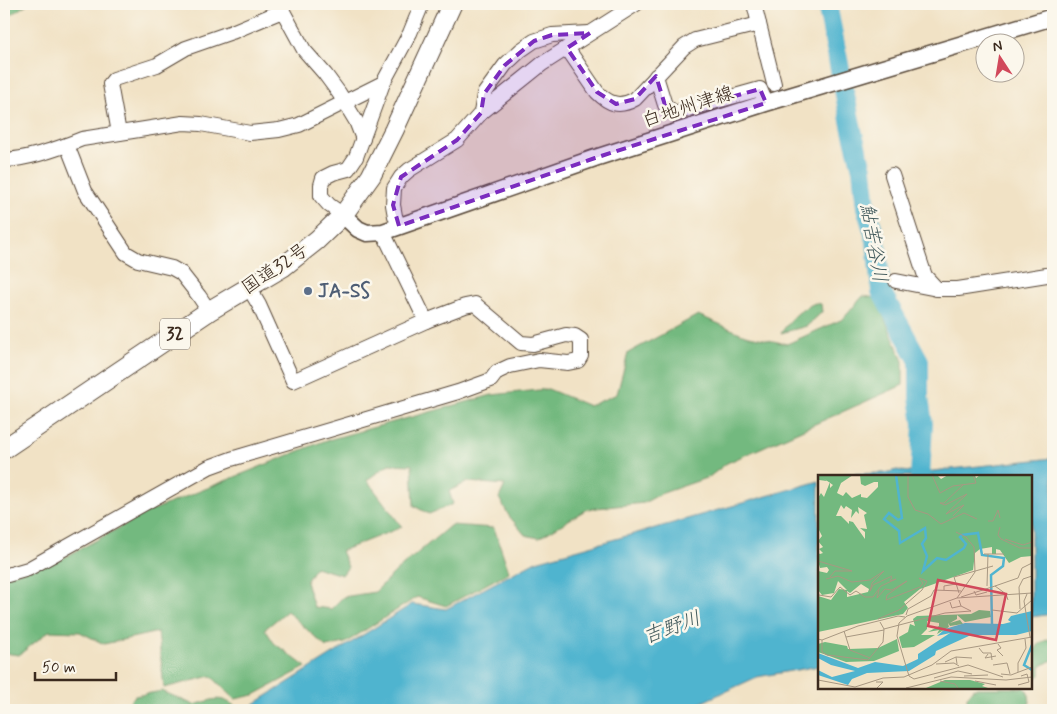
<svg xmlns="http://www.w3.org/2000/svg" width="1057" height="714" font-family="Mynerve,'Klee One',sans-serif">
<style>
.forest{fill:#73b97f;stroke:#57724e}
.water{fill:#50b4cf;stroke:#466f76}
.lines{fill:none;stroke-linecap:round;stroke-linejoin:round}
.river{stroke:#50b4cf;stroke-width:20}
.minor-casing{stroke:#564637;stroke-width:16}
.major-casing{stroke:#564637;stroke-width:19}
.highway-casing{stroke:#564637;stroke-width:21}
.minor{stroke:#fff;stroke-width:14}
.major{stroke:#fff;stroke-width:16}
.highway{stroke:#fff;stroke-width:19}
.marked{fill:#7b2cbf;fill-opacity:0.2;stroke:#7b2cbf;stroke-width:4;stroke-dasharray:10 6;stroke-linejoin:round}
.service-dot{fill:#5c6f8a;stroke:#fbf7ec;stroke-width:2}
.labels{text-anchor:middle;dominant-baseline:central;stroke-width:5;stroke-linejoin:round;paint-order:stroke}
.shield{fill:#fbf7ec;stroke:#75685c;stroke-width:1}
.shield-label{font-size:18px;font-weight:bold;fill:#3b2a1e}
.street-label{font-size:19px;fill:#3b2a1e;stroke:#fbf7ec}
.service-label{font-size:19px;font-weight:bold;fill:#4e5e75;stroke:#fbf7ec;text-anchor:start}
.water-label{font-size:20px;font-style:italic;fill:#425a5c;stroke:#fbf7ec}
.inset-river{fill:none;stroke:#50b4cf;stroke-width:2.5}
.inset-road{fill:none;stroke:#a89882;stroke-width:1}
.view{fill:#d1495b;fill-opacity:0.15;stroke:#d1495b;stroke-width:2.5}
.inset-edge{fill:none;stroke:#3b2a1e;stroke-width:2.5}
</style>
<rect width="100%" height="100%" fill="#fbf7ec"/>
<filter id="ink" filterUnits="userSpaceOnUse"><feTurbulence type="fractalNoise" baseFrequency=".02" numOctaves="2"/><feDisplacementMap in="SourceGraphic" scale="10" xChannelSelector="R" yChannelSelector="G"/><feConvolveMatrix kernelMatrix="1 2 1 2 8 2 1 2 1" color-interpolation-filters="sRGB"/></filter>
<filter id="wash" filterUnits="userSpaceOnUse"><feTurbulence type="fractalNoise" baseFrequency=".0096" numOctaves="4" result="noise"/><feDisplacementMap in="SourceGraphic" scale="20" xChannelSelector="R" yChannelSelector="G"/><feGaussianBlur stdDeviation="1.12" result="paint"/><feColorMatrix in="noise" values="0 0 0 0 0 0 0 0 0 0 0 0 0 0 0 0 0 1.4 0 .05"/><feComposite in="paint" operator="in"/></filter>
<g filter="url(#wash)">
<rect width="100%" height="100%" fill="#f1e2c5"/>
<g class="forest">
<path d="M4,4H27L4,20Z"/>
<path d="M863,296L876,298L903,361V385L727,463L709,477L660,494L644,503L587,509L539,538L525,535L509,516L499,498L505,485L468,482L449,491L453,504L429,514L414,506L412,465L389,464L367,480L402,527L341,551L348,567L342,575L315,567L306,582L314,607L331,609L343,597L375,592L395,572L451,525L494,528L509,572L446,606L417,597L345,643L326,647L287,611L265,629L274,643L306,667L254,695L235,699L211,676L164,688L158,632L104,644L80,632L49,631L19,655L4,653V576L58,561L148,512L324,441L492,395L548,389L589,406L617,394L628,353L698,315L745,335L787,344L843,319Z"/>
<path d="M815,303L821,304L822,312L807,326L781,333C792,318 797,311 815,303Z"/>
<path d="M1049,639L1053,640V660L1048,662L1040,667V675L1031,683V655L1040,643Z"/>
<path d="M974,688H1025L1029,695L1030,703L1020,709L1005,706L997,710H968L967,697Z"/>
<path d="M162,691L194,705C216,699 220,694 240,710H128L127,704L135,696Z"/>
</g>
<g class="water">
<path d="M1053,458V614L1031,617V477L836,476L845,474L885,473L897,470L914,473Z"/>
<path d="M819,481V666L757,677L685,710H250L254,704L412,604L446,609L536,561L666,525Z"/>
</g>
<g class="lines">
<path class="river" d="M827,4L852,130L862,169L866,207L876,240L881,291L919,361V397L923,424L920,477"/>
</g>
</g>
<g filter="url(#ink)">
<g class="lines">
<g class="minor-casing">
<g id="minor">
<path d="M279,4L304,50L325,74L339,93L356,121L363,139"/>
<path d="M754,4L774,84"/>
<path d="M567,48L597,92C609,104 619,108 635,99L684,47L695,40L759,24"/>
<path d="M656,76L665,105L674,113L760,89L766,103"/>
<path d="M481,113L484,94L505,65L521,50L534,41L552,35L589,33"/>
<path d="M119,133L110,84L114,79L157,65L186,48L232,32L282,11"/>
<path d="M67,145L85,191L126,253L138,260L172,268L181,273L199,296L209,311"/>
<path d="M4,160C27,159 60,148 82,139L183,123L201,124L250,133L279,130L299,125L383,83"/>
<path d="M892,175L925,276L937,289"/>
<path d="M343,215L329,205L321,196V185L323,178L333,173L348,169L356,157L383,83L410,33L422,4"/>
<path d="M399,226L395,216L393,205L394,188L401,177L409,170L457,140L481,113L542,64L636,4"/>
<path d="M896,281L937,289H958L1053,274"/>
<path d="M249,288L259,305L293,381L426,321"/>
<path d="M4,576L28,569L209,467L231,459L458,392L491,380L497,372L510,366L539,360L568,363L578,361L581,356V340L575,336L566,335L533,344L521,343L475,304L465,306L426,321L383,232"/>
</g>
</g>
<g class="major-casing">
<path id="major" d="M343,215L358,229L367,233L383,232L595,158L766,103L1053,17"/>
</g>
<g class="highway-casing">
<path id="highway" d="M4,449L209,311L283,267L317,240L343,215L371,176L394,130L452,4"/>
</g>
<use href="#minor" class="minor"/>
<use href="#major" class="major"/>
<use href="#highway" class="highway"/>
</g>
</g>
<path class="marked" d="M590,33L567,48L597,92L616,104L635,99L656,76L665,105L674,113L760,89L766,103L595,158L399,226L393,205L401,177L457,140L481,113L484,94L505,65L534,41L552,35Z"/>
<circle class="service-dot" cx="308" cy="291" r="5"/>
<g class="labels">
<rect class="shield" x="160" y="318.5" width="30" height="31" rx="4"/>
<g class="shield-label">
<text x="175" y="334">32</text>
</g>
<g class="street-label">
<text transform="translate(688 107) rotate(-18)">白地州津線</text>
<text transform="translate(275 269) rotate(-34)">国道32号</text>
</g>
<g class="service-label">
<text x="318" y="291">JA-SS</text>
</g>
<g class="water-label">
<text transform="translate(873 243) rotate(80)">鮎苦谷川</text>
<text transform="translate(672 628) rotate(-20)">吉野川</text>
</g>
</g>
<g transform="translate(818 475)">
<rect width="214" height="214" fill="#f1e2c5"/>
<path d="M0,0H35L23,8L19,18L25,21L28,17L34,23L43,19V22L49,23L60,12V7H56L47,11L43,9L42,0H119L123,4L130,0H157L158,3L162,0H214V81L203,82L191,88L182,75L178,74V79H174V72L162,74L157,78L155,95L102,114L86,127L90,133L85,139L0,157V121L13,125L21,114L29,115L20,106L16,118L4,120L0,115V96L9,98L11,95L9,92L2,93L0,86V78L2,79L5,78L1,74L5,72L0,66L4,61L0,53V23L3,18L6,22L12,7V13L15,10L5,3L9,6L1,5L0,16ZM23,30L26,34L28,31L34,35L33,43L38,36L41,39L40,32L49,38L46,40L49,54L42,53L47,57V64L35,47L31,46V49L23,41H18ZM43,109L51,114L50,117L29,122V116L32,118ZM161,135L172,136L173,142L147,147L139,140V144L132,148L142,145L145,149L132,151L130,148L131,152L119,159L121,155L110,157L121,151V148L109,146V154L103,160H117L96,172L84,173L81,162L90,157L92,149L97,151L95,144L99,141L153,139ZM79,164L81,176L56,186L28,187L0,177V169L7,167L29,171L30,174L60,173ZM127,205H152L167,209L164,211L170,213H108Z" fill="#73b97f" fill-rule="evenodd"/>
<path d="M214,136V156L198,160H153L118,176L117,180L91,196L49,198L34,204L30,210L0,200V195L14,202L37,196L13,190L0,183V178L40,193L57,187L85,191L100,184V179L132,158L119,161L127,154L147,148L185,149L193,147L190,145L193,141Z" fill="#50b4cf"/>
<path class="inset-river" d="M78,0L84,43L80,45L71,38L66,44L81,56L82,68L107,53L108,63L104,69L109,81L105,96L119,83L128,85L146,73L148,69L142,62L144,60L160,58L164,80L186,83L185,91L173,100L174,151M214,170L206,190L214,195"/>
<path class="inset-road" d="M90,0V22L97,35L110,39L123,49L146,38L159,44M114,0L122,18L135,11L158,8L155,0M122,28L127,30L149,19L128,39L146,30L135,41M122,28H126L145,10M170,46H175L180,35L182,43M182,52L180,60L183,64L202,73H214M187,64L205,70L214,67M166,79H186M0,86L34,96H17L12,102M8,104L20,101L34,107L52,105L66,96L54,108L52,116L55,110L74,101M169,111L170,79M177,111L200,103L204,93L214,88M126,115V111L138,109M156,116L158,120L169,117M141,118L136,102L175,91M209,119L206,126L212,162M1,120L13,122L22,112L32,120L38,116L47,122H55L63,111L78,104L72,106L74,102M143,122L177,111L188,119L190,125M139,123L214,118M132,127L134,133L143,131M202,134L201,112L205,104L214,101M174,135L199,138L214,125M88,140L90,134L113,121L116,115L143,116M60,144L81,135L104,115L109,106L101,103L105,108L102,112L68,125L69,120L89,106L74,115L67,114L59,123L61,115M66,154L127,138L153,136L143,131L141,125M26,156L32,175L52,183M28,162L66,155M0,164L4,165L40,151L80,141L87,142M4,165V177L9,180L50,185L65,167L66,154L62,147M180,169L183,173L179,175L185,181M161,173L165,178H173L174,185M170,179L167,183L178,181M138,182L154,183M127,187L138,182L139,189M118,189L136,188L141,191M175,190L189,188L192,199M200,197V188L208,173L207,164M183,199L193,200L214,192M91,201L79,161L81,148L89,141L139,123L157,97L156,72L148,62L138,57M91,201L96,204L150,190L185,202M146,201L170,200M116,203L140,196L154,199M0,205L37,212L65,203L86,202L114,190L133,176L214,162M122,206L137,209L140,213M157,206L178,210M58,207H65L59,213M200,210L211,207L209,199L203,201M88,213L133,202L188,205L214,202"/>
<path class="view" d="M120,105L188,119L178,165L110,151Z"/>
<rect width="214" height="214" class="inset-edge"/>
</g>
<rect width="1057" height="714" fill="none" stroke="#fbf7ec" stroke-width="20"/>
<g transform="translate(1000 58) rotate(348)"><circle r="24" fill="#fbf7ec" stroke="#aea59a"/>
<path d="M0-4L9 19L0 12L-9 19Z" fill="#d1495b"/>
<text y="-8" font-size="14" font-weight="bold" text-anchor="middle" fill="#3b2a1e">N</text>
</g>
<path d="M35 672v8h81v-8" fill="none" stroke="#3b2a1e" stroke-width="2.5"/>
<text x="42" y="672" font-size="15" fill="#3b2a1e" stroke="#fbf7ec" stroke-width="4" paint-order="stroke">50 m</text>
</svg>
